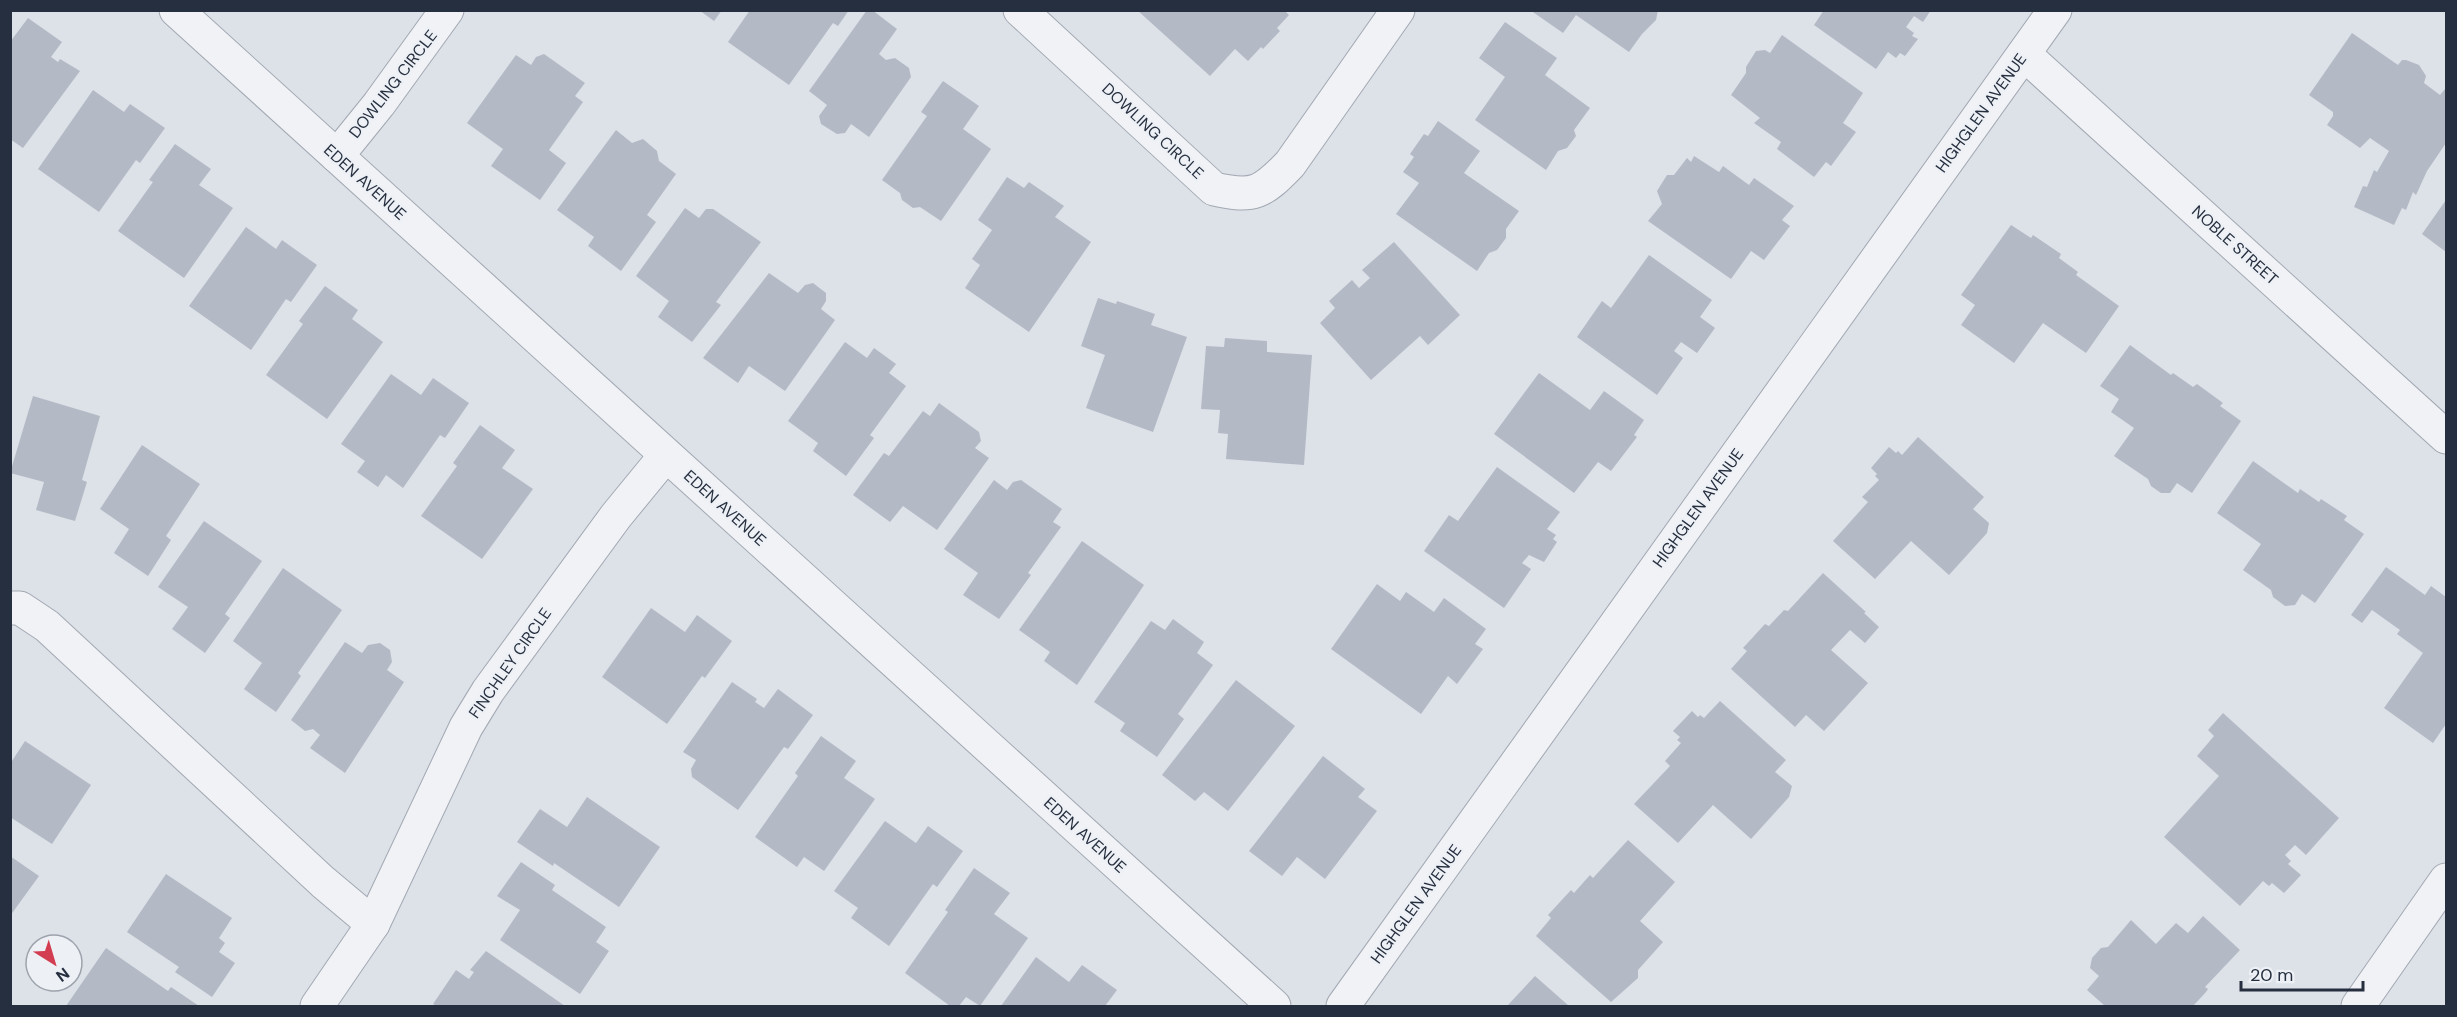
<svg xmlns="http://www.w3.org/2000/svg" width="2457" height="1017" font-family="'DM Sans',sans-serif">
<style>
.building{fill:#b4bac5}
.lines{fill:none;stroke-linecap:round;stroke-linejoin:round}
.minor-casing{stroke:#a2a8b2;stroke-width:35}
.tertiary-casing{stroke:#a2a8b2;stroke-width:35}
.minor{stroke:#f0f2f6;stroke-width:33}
.tertiary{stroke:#f0f2f6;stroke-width:33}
.labels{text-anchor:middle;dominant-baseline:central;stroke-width:4.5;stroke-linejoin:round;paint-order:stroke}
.street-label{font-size:16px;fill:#262f3f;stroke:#edf0f5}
</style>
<rect width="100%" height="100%" fill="#dde1e8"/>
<g class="building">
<path d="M699,10H722L714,21Z"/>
<path d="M750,10H849L838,26L833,23L789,85L728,42Z"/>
<path d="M867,10H872L897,29L879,54L886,60L895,58L909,68L911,77L869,137L851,124L845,133L837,134L821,124L819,116L827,105L809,91Z"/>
<path d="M1137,10H1284L1289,15L1277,28L1280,31L1263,49L1261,47L1248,61L1235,49L1210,76Z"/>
<path d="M1530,10H1658L1656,20L1642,34L1629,52L1576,15L1563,33Z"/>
<path d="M1824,10H1931L1923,22L1914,16L1906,27L1914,33L1912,36L1918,39L1905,56L1900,53L1896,58L1888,52L1876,69L1814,25Z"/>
<path d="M28,18L62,42L51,57L58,62L60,59L80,71L23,148L10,139V42Z"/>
<path d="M1505,22L1557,58L1545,75L1590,108L1574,130L1576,136L1567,148L1558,151L1546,170L1475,120L1505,77L1479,58Z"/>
<path d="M2352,33L2398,65L2402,60H2406L2419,65L2426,76L2424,83L2440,95L2445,89L2446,90V143L2427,171L2416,195L2413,192L2406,210L2402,208L2394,225L2354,207L2363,186L2367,187L2374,170L2377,172L2389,151L2370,138L2360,148L2327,125L2333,116V112L2309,95Z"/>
<path d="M1782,35L1863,93L1843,123L1856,132L1831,166L1826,162L1814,177L1777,149L1781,142L1754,123L1760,118L1731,95L1746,73V67L1756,51L1765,50L1770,53Z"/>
<path d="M544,54L585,83L575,96L583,102L549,150L566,163L540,200L491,166L503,149L467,123L516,55L531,65L536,57Z"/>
<path d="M943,81L979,106L963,129L991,149L941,221L920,207L913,208L902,200L900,193L882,180L927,116L921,112Z"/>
<path d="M93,90L124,112L130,104L165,128L140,163L136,160L99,212L38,169Z"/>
<path d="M1438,121L1480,151L1464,173L1519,211L1506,229V238L1497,250L1489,253L1477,271L1396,214L1419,183L1403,172L1414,157L1410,154L1424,134L1428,136Z"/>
<path d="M616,130L632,143L643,139L657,151L659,161L676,174L647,215L656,222L621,271L588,246L594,237L557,210Z"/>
<path d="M175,144L211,169L199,185L233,208L184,278L118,231L153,182L149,180Z"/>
<path d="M1694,156L1719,172L1723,166L1749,185L1754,178L1794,206L1782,220L1790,226L1764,260L1751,251L1731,279L1648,221L1662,204L1657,191L1667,175H1674L1687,158L1691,162Z"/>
<path d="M1007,177L1024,188L1029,182L1064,206L1055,217L1091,242L1029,332L965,288L980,265L972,259L992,230L978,220Z"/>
<path d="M2446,200V252L2422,234Z"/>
<path d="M685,208L699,218L706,209H713L761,242L716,302L721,305L692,342L658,317L669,301L636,276Z"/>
<path d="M2011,225L2031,238L2033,235L2061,254L2059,258L2078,272L2076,275L2119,306L2086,353L2043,323L2014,363L1961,325L1975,305L1961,295Z"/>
<path d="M246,227L276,249L282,240L317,265L291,302L286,299L251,350L189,306Z"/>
<path d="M1394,242L1460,315L1428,345L1420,336L1371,380L1320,323L1335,308L1329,301L1352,280L1359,288L1370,278L1362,270Z"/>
<path d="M1649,255L1712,300L1700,317L1715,328L1697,353L1681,342L1674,351L1683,358L1657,395L1577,337L1602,301L1611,308Z"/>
<path d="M769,273L798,293L805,285L813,283L826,293V301L821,309L835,320L785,391L749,366L738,383L703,358Z"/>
<path d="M325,286L358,310L352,319L383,342L327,419L266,375L303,324L299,321Z"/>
<path d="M1098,298L1116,304L1117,301L1155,314L1151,325L1187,337L1153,432L1086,408L1105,355L1081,346Z"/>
<path d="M1225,338L1267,341V352L1312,355L1304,465L1226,459L1228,434L1218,433L1220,410L1201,409L1206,346L1224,347Z"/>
<path d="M845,342L867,358L874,348L896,364L889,373L906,386L870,435L874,438L846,476L813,451L818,443L788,421Z"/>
<path d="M2130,345L2171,375L2173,373L2193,387L2197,384L2223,403L2220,406L2241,421L2192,493L2177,483L2170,493H2161L2151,486L2148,479L2114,456L2134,428L2111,412L2119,399L2100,386Z"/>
<path d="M1539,373L1590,410L1604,391L1644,420L1634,435L1637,437L1611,471L1598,462L1574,493L1494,434Z"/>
<path d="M391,374L421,395L433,378L469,403L445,438L440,435L403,488L386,475L378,487L357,472L365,461L341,444Z"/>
<path d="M33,396L100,416L82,480L87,482L75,521L36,510L44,482L10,473Z"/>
<path d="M939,403L979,432L981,441L975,448L989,458L937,530L903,506L890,522L853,495L884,453L889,456L923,411L930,416Z"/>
<path d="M480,425L515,450L502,468L533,489L482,559L421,516L457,466L453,463Z"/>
<path d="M1918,437L1984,497L1973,509L1989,523L1987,533L1949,575L1911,541L1875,579L1833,541L1868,502L1862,497L1879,480L1875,476L1877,474L1871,468L1889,447L1896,453L1898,451L1902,455Z"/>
<path d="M142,445L200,484L166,536L171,540L148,576L114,553L129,529L100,509Z"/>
<path d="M2253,461L2298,493L2300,489L2319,502L2321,499L2347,516L2344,520L2364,534L2315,603L2302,594L2295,605L2285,606L2273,597L2271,590L2243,570L2261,544L2217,513Z"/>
<path d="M1497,467L1560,512L1547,529L1556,535L1553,539L1557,542L1544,562L1529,555L1522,563L1531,569L1504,608L1424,551L1449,515L1458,521Z"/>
<path d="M994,480L1007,490L1013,482L1021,480L1062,509L1053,522L1061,527L1028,573L1031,575L999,619L963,595L978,573L944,549Z"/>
<path d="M204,521L262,561L225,614L230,618L205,653L172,629L188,607L158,587Z"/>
<path d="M1082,541L1144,585L1077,685L1044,661L1050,652L1019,630Z"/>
<path d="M2386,567L2425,595L2431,586L2446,597V724L2433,743L2384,708L2423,653L2397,634L2400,630L2372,610L2362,623L2351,615Z"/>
<path d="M283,568L342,610L298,673L301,676L276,712L244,689L262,663L233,641Z"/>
<path d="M1823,573L1866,612L1864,613L1879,627L1865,643L1850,630L1831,650L1868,683L1824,731L1806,715L1795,727L1731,669L1747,651L1743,648L1765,624L1769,626L1784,610L1788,611Z"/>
<path d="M1377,584L1400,601L1406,592L1434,612L1444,598L1486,629L1475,644L1483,649L1457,684L1448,676L1421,714L1331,649Z"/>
<path d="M651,608L685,632L697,615L732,641L705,678L702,676L667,724L602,677Z"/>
<path d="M1173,619L1204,642L1197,653L1213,665L1178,714L1184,719L1157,757L1120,731L1125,723L1094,702L1151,621L1165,630Z"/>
<path d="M345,642L362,653L368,645L380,643L390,650L392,662L387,670L404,682L345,773L310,748L320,735L313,729L305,731L291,720Z"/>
<path d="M1236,680L1295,726L1228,811L1204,792L1195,801L1162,775Z"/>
<path d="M732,682L757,699L755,702L764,708L778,689L813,715L788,749L784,747L738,810L692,777L691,769L696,760L683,752Z"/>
<path d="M1720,701L1786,760L1775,772L1792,786L1789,797L1751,839L1713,805L1678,843L1634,804L1670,766L1665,761L1681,743L1677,740L1680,737L1673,731L1692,711L1698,717L1700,715L1704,718Z"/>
<path d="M2223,713L2339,818L2306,855L2295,845L2285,855L2291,861L2288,864L2301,875L2284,893L2272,883L2269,886L2263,881L2240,906L2164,837L2219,776L2197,756L2214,736L2208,730Z"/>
<path d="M821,736L856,761L844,778L875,799L824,871L804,857L797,867L755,837L798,776L795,773Z"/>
<path d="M25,741L91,785L52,844L10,817V764Z"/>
<path d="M1323,756L1365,789L1358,797L1377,811L1325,879L1297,857L1282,876L1249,851Z"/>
<path d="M587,797L660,847L619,907L554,863L553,866L517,842L540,809L567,827Z"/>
<path d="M885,821L916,843L928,826L963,851L937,887L933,884L889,946L851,918L858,908L834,891Z"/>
<path d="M1628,840L1675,882L1640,921L1663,942L1638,970V978L1611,1002L1536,936L1551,918L1548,915L1571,890L1574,893L1590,875L1593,878Z"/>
<path d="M10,856L39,876L10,916Z"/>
<path d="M521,862L555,885L552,890L606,927L596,942L609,951L580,994L500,940L520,910L497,896Z"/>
<path d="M974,868L1010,893L994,914L1028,938L980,1006L966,997L959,1006H950L905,973L948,912L945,910Z"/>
<path d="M166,874L232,918L219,938L225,943L219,952L235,963L212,997L175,972L179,967L127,932Z"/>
<path d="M2203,916L2240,950L2205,987L2208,989L2206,992L2193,1006H2105L2087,990L2099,976L2090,968L2092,958L2101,948L2108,947L2131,920L2156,944L2176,923L2188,933Z"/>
<path d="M106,948L168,991L171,987L199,1006H66Z"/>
<path d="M486,951L565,1006H437L433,1004L456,970L469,979L474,972L470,970Z"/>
<path d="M1036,957L1069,982L1082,965L1117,990L1105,1006H1001Z"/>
<path d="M1535,976L1569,1006H1507Z"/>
</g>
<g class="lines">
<g class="minor-casing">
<g id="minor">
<path d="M1020,10L1214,189C1254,198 1262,193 1290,164L1398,10"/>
<path d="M2024,54L2446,437"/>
<path d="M337,156L379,104L447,10"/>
<path d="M10,608H20L47,626L323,882L373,924"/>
<path d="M317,1006L373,924L466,727L488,691L616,516L666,455"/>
<path d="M2358,1006L2446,880"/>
</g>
</g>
<g class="tertiary-casing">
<g id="tertiary">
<path d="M176,10L1274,1006"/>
<path d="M1343,1006L2055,10"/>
</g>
</g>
<use href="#minor" class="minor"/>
<use href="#tertiary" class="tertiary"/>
</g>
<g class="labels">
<g class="street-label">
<text transform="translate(393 84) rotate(-52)">DOWLING CIRCLE</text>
<text transform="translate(1981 113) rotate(-54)">HIGHGLEN AVENUE</text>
<text transform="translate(1153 131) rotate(43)">DOWLING CIRCLE</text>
<text transform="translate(365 182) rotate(42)">EDEN AVENUE</text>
<text transform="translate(2235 245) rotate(42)">NOBLE STREET</text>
<text transform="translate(725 508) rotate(42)">EDEN AVENUE</text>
<text transform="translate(1698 508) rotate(-54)">HIGHGLEN AVENUE</text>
<text transform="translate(510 663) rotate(-55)">FINCHLEY CIRCLE</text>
<text transform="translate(1085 835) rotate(42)">EDEN AVENUE</text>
<text transform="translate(1416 904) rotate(-54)">HIGHGLEN AVENUE</text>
</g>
</g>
<rect width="2457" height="1017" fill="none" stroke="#262f3f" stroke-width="24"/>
<g transform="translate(54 963) rotate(143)"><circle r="28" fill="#edf0f5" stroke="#9da3ac" stroke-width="1.5"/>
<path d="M0-4.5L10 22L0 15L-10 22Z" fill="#d23d51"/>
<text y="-9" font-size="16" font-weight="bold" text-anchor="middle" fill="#262f3f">N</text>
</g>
<path d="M2241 981v9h122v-9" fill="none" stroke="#262f3f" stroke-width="3"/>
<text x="2250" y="981" font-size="18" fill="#262f3f" stroke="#edf0f5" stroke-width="4.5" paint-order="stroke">20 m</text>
</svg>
